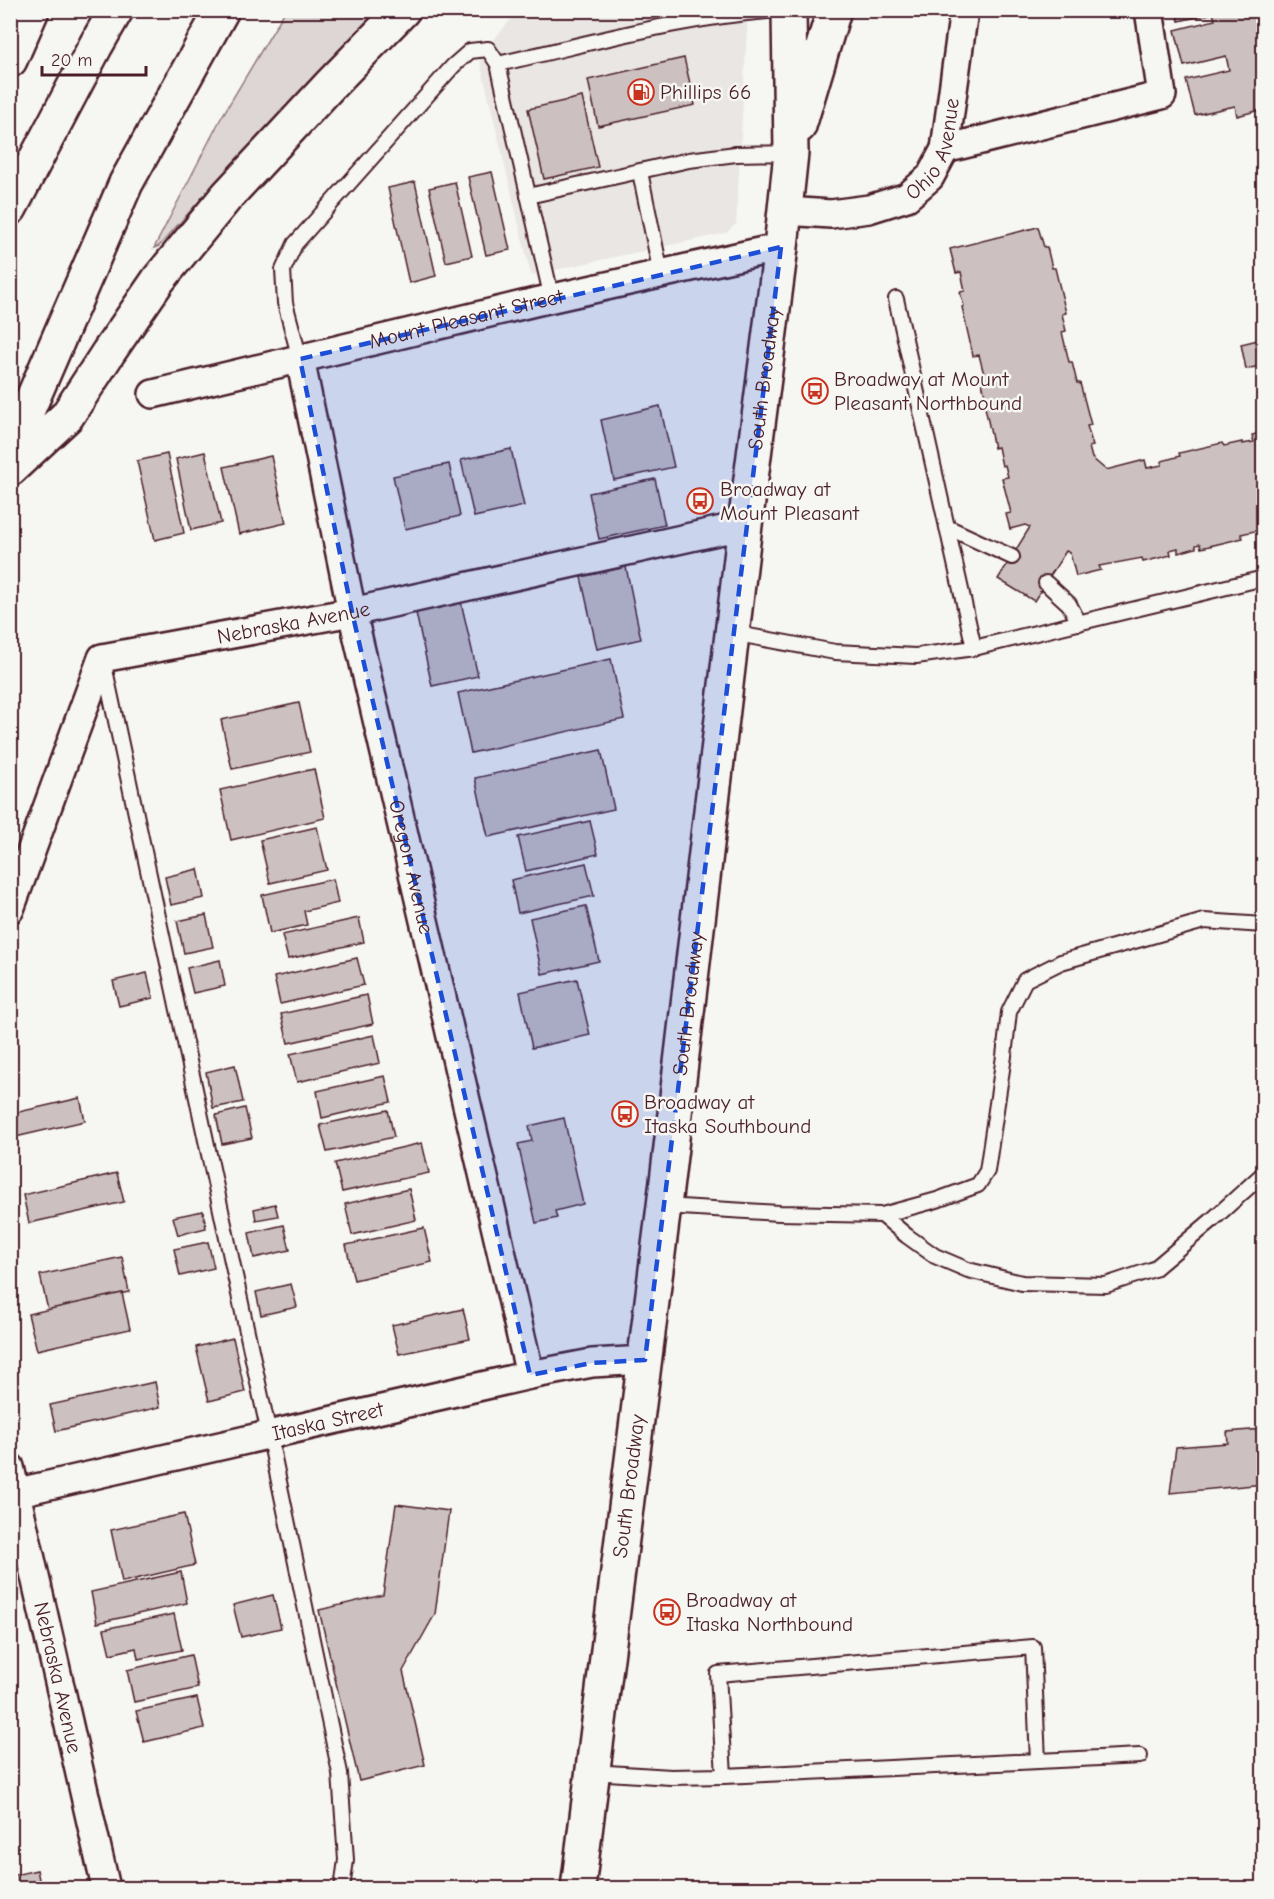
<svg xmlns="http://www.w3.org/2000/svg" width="1274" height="1899" font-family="'Comic Neue',sans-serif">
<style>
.built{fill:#e9e6e3}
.green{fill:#ddd6d5;stroke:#947a80;stroke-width:1.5}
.building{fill:#ccc1c0;stroke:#4a1f2b;stroke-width:1.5}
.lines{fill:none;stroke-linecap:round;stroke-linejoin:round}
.lane-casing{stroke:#4a1f2b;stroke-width:18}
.street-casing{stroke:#4a1f2b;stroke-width:32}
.primary-casing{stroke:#4a1f2b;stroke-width:38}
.highway-casing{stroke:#4a1f2b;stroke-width:38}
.lane{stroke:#f6f6f2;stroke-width:14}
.street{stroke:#f6f6f2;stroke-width:27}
.primary{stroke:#f6f6f2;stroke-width:33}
.highway{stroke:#f6f6f2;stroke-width:33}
.marked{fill:#1d4ed8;fill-opacity:0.2;stroke:#1d4ed8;stroke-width:4.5;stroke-dasharray:12 8;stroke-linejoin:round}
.labels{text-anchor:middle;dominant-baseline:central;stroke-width:5;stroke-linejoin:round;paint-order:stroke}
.poi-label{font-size:21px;fill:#4a1f2b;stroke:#f6f6f2;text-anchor:start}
.street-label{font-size:21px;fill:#4a1f2b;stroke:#f6f6f2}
</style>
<rect width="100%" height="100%" fill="#f6f6f2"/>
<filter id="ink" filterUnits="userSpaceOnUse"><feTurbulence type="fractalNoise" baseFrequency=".0167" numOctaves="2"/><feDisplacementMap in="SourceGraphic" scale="12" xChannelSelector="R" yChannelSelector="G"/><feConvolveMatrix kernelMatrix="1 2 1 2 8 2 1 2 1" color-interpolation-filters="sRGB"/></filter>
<g filter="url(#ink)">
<path class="built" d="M518,11H748L736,224L726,233L531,275L479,57Z"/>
<path class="green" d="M285,11H378L235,161L159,246L154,248L221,118Z"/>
<g class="building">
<path d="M1176,10H1264V109L1237,116L1235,106L1195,115L1186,80L1229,70L1226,56L1184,66L1175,30L1215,20L1213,13L1218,12L1179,21Z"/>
<path d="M684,58L695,105L598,126L588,80Z"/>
<path d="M582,97L598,167L544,179L528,109Z"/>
<path d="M492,172L510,250L486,255L468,177Z"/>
<path d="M415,182L436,276L409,283L388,188Z"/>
<path d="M455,182L472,256L446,262L429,188Z"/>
<path d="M1038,227L1044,247H1047L1052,268H1055L1066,313L1062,314L1066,331L1062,332L1069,362H1072L1077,383H1080L1091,425L1087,426L1093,446L1089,447L1092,458L1106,470L1145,460L1147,468L1162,465V461L1180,456L1179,453L1222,443L1224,446L1242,442V444L1254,442L1252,435L1264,432V529L1241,534L1243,538L1201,548L1200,544L1196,545V548L1178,553V548L1170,550L1171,555L1143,562L1142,558L1099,566L1101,570L1076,576L1070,553L1066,551L1034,601L998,579L1030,527L1025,525L1010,529L1006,514L1011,513L1002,478L1008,477L1005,465L1002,466L998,447L994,448L984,403L987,402L982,383L986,382L979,355L973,356L962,307L964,306L960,292L965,291L961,272L956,273L950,249Z"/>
<path d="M1262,339L1264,365L1246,369L1241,344Z"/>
<path d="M660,406L674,467L614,480L601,420Z"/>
<path d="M511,449L524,506L474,517L461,460Z"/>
<path d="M205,452L221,523L191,530L176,459Z"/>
<path d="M167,454L184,533L155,540L137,461Z"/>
<path d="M271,456L286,523L239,534L224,467Z"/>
<path d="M449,464L460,516L405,529L393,476Z"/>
<path d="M655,479L665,525L599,539L589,493Z"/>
<path d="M626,567L641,639L597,649L581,577Z"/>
<path d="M461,602L478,676L432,686L416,613Z"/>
<path d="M611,659L624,719L471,753L458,693Z"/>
<path d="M299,703L310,752L232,769L221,720Z"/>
<path d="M601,750L614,809L488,837L475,778Z"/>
<path d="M314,769L325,818L231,840L220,790Z"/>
<path d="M590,821L598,854L526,871L518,837Z"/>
<path d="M317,827L327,870L270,883L260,840Z"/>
<path d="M586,863L594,896L518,913L511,880Z"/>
<path d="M198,869L204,898L171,905L165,877Z"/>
<path d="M333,879L338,903L304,911L307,925L270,933L262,895Z"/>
<path d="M586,906L599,961L542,974L530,918Z"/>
<path d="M206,915L213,947L184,953L177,921Z"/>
<path d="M359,918L364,942L288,959L282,935Z"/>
<path d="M357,958L364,985L280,1004L274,977Z"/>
<path d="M220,960L225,986L193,993L187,968Z"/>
<path d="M147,973L153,998L119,1006L113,981Z"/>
<path d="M577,979L590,1035L532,1048L520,992Z"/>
<path d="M367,995L373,1024L288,1043L281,1014Z"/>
<path d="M374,1035L380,1063L297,1082L290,1054Z"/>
<path d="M235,1065L243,1102L213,1108L206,1072Z"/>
<path d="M385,1076L391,1102L322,1118L317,1091Z"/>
<path d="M80,1098L85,1121L11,1138L10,1114Z"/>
<path d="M245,1108L252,1138L222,1144L216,1115Z"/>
<path d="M388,1110L394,1137L327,1152L320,1125Z"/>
<path d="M564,1118L583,1204L555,1211L557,1218L536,1223L518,1144L532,1141L529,1126Z"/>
<path d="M422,1143L429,1173L342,1192L335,1163Z"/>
<path d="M117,1173L124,1202L29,1223L23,1195Z"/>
<path d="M409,1189L416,1220L352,1235L345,1204Z"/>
<path d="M275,1204L278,1216L256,1220L254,1209Z"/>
<path d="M203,1211L206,1228L178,1235L173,1217Z"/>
<path d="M284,1225L290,1250L254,1258L249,1233Z"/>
<path d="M424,1228L432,1262L354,1280L346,1245Z"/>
<path d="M208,1242L214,1268L180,1276L174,1249Z"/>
<path d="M122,1257L129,1292L48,1310L40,1275Z"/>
<path d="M291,1284L297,1307L261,1315L256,1292Z"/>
<path d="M122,1293L130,1329L37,1350L28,1314Z"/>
<path d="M463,1309L470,1339L399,1354L392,1325Z"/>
<path d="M233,1338L245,1392L209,1401L196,1347Z"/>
<path d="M155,1382L160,1407L56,1431L50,1405Z"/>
<path d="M1261,1417H1264V1484L1170,1493L1176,1447L1228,1443L1227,1432L1262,1429Z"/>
<path d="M396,1504L449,1511L435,1614L403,1671L425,1765L359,1781L319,1610L383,1595Z"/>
<path d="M184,1514L195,1565L122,1582L111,1530Z"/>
<path d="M181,1572L187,1603L97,1623L91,1592Z"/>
<path d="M273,1595L281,1628L241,1637L233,1605Z"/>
<path d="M174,1614L182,1650L138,1659L136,1648L110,1654L104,1629Z"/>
<path d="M191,1655L198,1688L134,1702L127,1670Z"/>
<path d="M197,1698L204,1728L144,1742L136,1711Z"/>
<path d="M10,1752L16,1776L10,1777Z"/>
<path d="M37,1870L41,1888H10V1876Z"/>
</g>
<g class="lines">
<g class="lane-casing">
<g id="lane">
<path d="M498,64C592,43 685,16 781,10"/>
<path d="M640,172L661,274"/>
<path d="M528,196L689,160L736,154L791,153"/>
<path d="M896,299L974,648"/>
<path d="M300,359L285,303L283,270L295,244L453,66L470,51L488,49L498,64L552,299"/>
<path d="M947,527L1012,557"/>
<path d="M1046,583L1069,604L1079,623"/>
<path d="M732,633L835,652L916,656L974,648L1264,578"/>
<path d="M104,665L269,1434L340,1773L346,1860L342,1888"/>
<path d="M664,1206L779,1213L882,1215L937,1200L978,1185L987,1171L1004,1056L1009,1012L1025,980L1061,962L1204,921L1264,925"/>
<path d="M882,1215L907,1236L935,1256L968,1270L1022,1283L1106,1285L1154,1269L1211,1221L1264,1173"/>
<path d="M1038,1761L1140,1756"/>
<path d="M592,1772L671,1777L724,1776L1038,1761L1033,1647L718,1674L724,1776"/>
</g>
</g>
<g class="street-casing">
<g id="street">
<path d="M945,149L1162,95L1149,10"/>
<path id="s1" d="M785,211L831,214L869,209L907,197L930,177L945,149L964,10"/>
<path id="s2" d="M300,359L352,612L530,1375"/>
<path id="s3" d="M153,394L535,302L781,247"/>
<path id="s4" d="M10,909L102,658L352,612L745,525"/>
<path id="s5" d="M10,1467L106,1888"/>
<path id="s6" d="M10,1494L530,1375L592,1363L645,1360"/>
</g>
</g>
<g class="primary-casing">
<g id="primary">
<path d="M799,126L834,10"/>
<path id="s7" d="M578,1888L664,1206L745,525L781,247L791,153L789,10"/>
</g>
</g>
<g class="highway-casing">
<g id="highway">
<path d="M10,60L32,10"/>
<path d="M10,208L96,45L116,10"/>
<path d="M10,451L126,183L222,10"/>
<path d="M10,469L67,416L108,353L159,279L227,196L331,84L403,10"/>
</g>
</g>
<use href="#lane" class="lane"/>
<use href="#street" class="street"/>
<use href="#primary" class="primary"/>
<use href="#highway" class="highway"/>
</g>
</g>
<path class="marked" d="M781,247L645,1360L592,1363L530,1375L352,612L300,359Z"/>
<defs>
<g id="fuel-ring" transform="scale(1.35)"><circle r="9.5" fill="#f6f6f2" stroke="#c8321e" stroke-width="1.5"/><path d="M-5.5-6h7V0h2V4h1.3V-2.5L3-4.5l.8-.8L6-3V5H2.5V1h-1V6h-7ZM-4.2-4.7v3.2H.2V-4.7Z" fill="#c8321e"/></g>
<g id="bus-ring" transform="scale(1.35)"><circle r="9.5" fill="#f6f6f2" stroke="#c8321e" stroke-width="1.5"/><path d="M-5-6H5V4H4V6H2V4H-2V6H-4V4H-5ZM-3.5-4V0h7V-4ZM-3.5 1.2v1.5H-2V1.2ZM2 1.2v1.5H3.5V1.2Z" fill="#c8321e"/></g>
</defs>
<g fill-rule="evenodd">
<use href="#fuel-ring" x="641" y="92"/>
<use href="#bus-ring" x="815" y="391"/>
<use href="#bus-ring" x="700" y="501"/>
<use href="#bus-ring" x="625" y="1114"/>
<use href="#bus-ring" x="667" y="1612"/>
</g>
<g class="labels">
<g class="poi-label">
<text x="660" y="92">Phillips 66</text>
<text x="834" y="379">Broadway at Mount<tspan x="834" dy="24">Pleasant Northbound</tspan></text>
<text x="720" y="489">Broadway at<tspan x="720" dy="24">Mount Pleasant</tspan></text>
<text x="644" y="1102">Broadway at<tspan x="644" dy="24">Itaska Southbound</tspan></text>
<text x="686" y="1600">Broadway at<tspan x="686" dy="24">Itaska Northbound</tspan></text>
</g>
<g class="street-label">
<text stroke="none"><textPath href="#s1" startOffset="182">Ohio Avenue</textPath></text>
<text stroke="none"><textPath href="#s3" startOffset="322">Mount Pleasant Street</textPath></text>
<text stroke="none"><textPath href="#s7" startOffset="1521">South Broadway</textPath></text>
<text stroke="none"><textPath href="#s4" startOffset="462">Nebraska Avenue</textPath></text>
<text stroke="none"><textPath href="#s2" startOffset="520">Oregon Avenue</textPath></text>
<text stroke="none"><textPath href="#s7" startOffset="891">South Broadway</textPath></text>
<text stroke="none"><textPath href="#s6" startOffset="326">Itaska Street</textPath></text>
<text stroke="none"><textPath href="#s7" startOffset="405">South Broadway</textPath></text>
<text stroke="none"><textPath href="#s5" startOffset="216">Nebraska Avenue</textPath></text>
</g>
</g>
<rect width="1274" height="1899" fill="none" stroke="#f6f6f2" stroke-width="36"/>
<rect x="18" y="18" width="1238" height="1863" fill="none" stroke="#4a1f2b" stroke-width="2" filter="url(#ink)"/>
<path d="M42 66v9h104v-9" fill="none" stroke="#4a1f2b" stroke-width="3"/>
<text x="51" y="66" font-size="18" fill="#4a1f2b" stroke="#f6f6f2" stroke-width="4.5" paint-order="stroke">20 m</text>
</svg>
